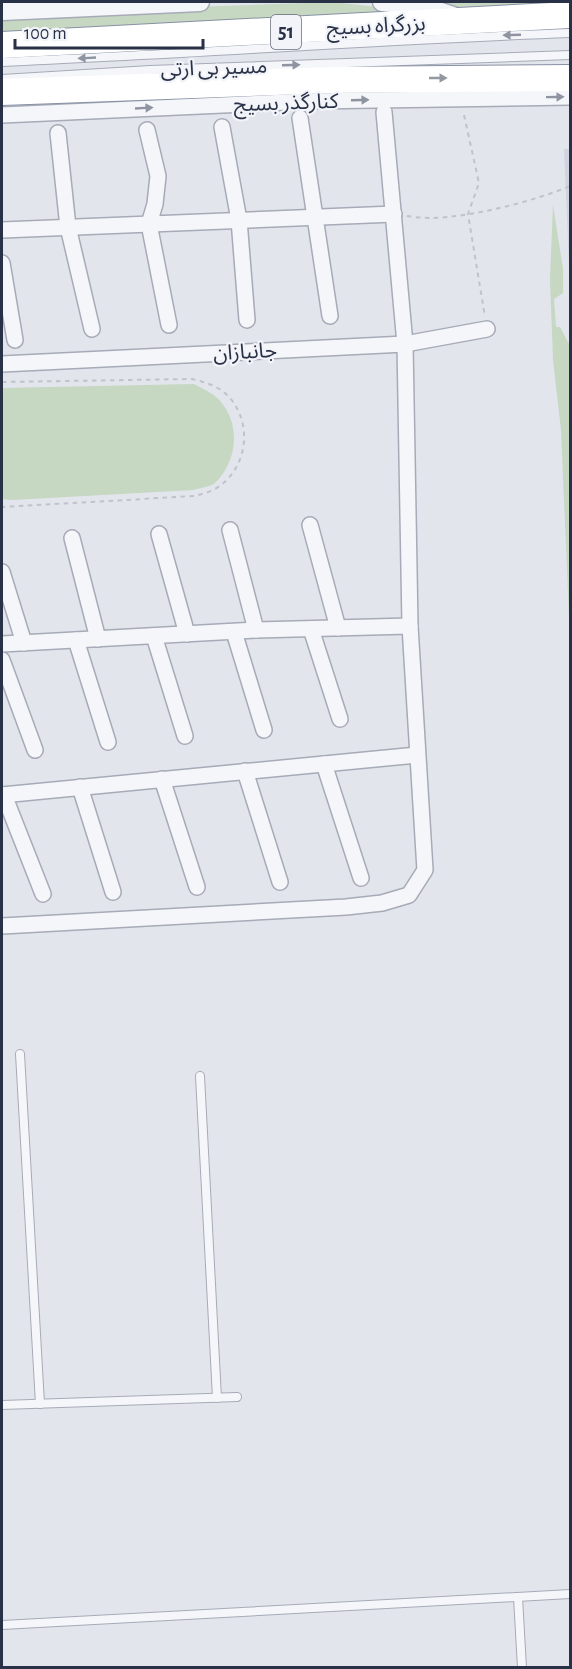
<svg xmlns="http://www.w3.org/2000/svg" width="572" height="1669" font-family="'Alegreya Sans','Noto Sans Arabic',sans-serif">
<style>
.built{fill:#cfd4de}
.green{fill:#c6d7c2}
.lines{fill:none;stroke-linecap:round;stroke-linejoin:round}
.service-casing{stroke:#a6abb7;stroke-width:10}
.minor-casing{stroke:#a6abb7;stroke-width:18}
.tertiary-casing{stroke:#a6abb7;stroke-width:21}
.trunk-casing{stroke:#8791a4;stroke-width:28}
.path{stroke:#c0c3ca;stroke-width:2;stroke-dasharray:4.5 4.5;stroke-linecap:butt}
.service{stroke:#f5f6f9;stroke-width:8}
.minor{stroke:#f5f6f9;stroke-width:15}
.tertiary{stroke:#f5f6f9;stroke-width:18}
.trunk{stroke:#fff;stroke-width:26}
.oneway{fill:#8e94a0}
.oneway2{fill:#9498a2}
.labels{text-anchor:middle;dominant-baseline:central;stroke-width:4.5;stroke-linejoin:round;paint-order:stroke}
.shield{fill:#f2f4f9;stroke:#656c7c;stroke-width:1.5}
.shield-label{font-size:20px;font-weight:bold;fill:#283146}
.street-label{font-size:21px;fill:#283146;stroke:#f2f4f9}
</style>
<rect width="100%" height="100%" fill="#e2e5ec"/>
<path class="built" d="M564,149H570V285Z"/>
<g class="green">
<path d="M332,2L415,11L2,36V14Z"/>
<path d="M428,2H570V3L460,13Z"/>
<path d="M553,205L563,269V293L554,299L556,327H560L570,346V640L561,430L553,360L550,279Z"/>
<path d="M194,384C203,389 215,394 221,402C241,426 237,462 215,483C210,487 199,488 193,490L12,500L2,499V388Z"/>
</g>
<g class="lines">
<g class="service-casing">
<g id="service">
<path d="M2,62C191,54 381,40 570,33"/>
<path d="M2,79L150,70L570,55"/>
<path d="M20,1054L40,1404"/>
<path d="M200,1076L217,1398"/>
<path d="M2,1405L237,1397"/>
<path d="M518,1597L522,1668"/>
<path d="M2,1625L570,1594"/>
</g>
</g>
<g class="minor-casing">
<g id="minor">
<path d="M2,115L310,101L570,97"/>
<path d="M300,118L330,316"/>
<path d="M222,127L239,220L247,320"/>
<path d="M147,130L158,176L155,204L149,224L169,325"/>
<path d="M58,133L68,227L92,329"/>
<path d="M2,230L394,214"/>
<path d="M2,263L15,340"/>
<path d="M2,364L405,344L487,329"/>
<path d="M310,525L338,628"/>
<path d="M230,530L256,630"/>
<path d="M159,534L187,634"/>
<path d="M72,538L98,639"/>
<path d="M2,572L24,643"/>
<path d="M311,629L340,719"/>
<path d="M234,632L264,730"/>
<path d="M154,636L185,736"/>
<path d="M76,640L108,742"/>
<path d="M2,644L256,630L410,626"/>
<path d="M2,660L35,750"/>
<path d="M324,764L361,878"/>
<path d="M245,771L280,882"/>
<path d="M162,779L197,887"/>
<path d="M80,787L113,892"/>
<path d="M2,795L417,755"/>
<path d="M4,795L43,894"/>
<path d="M2,926L346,907L382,903L409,895L425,870L410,626L405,344L384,112"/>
</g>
</g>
<g class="tertiary-casing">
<g id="tertiary">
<path d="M382,2L426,7L456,17"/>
<path d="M2,11L200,2"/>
</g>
</g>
<g class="trunk-casing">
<g id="trunk">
<path d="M2,45L570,15"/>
<path d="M2,92L330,80L570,78"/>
</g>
</g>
<g class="path">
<path d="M464,115L479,183L468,214L485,317"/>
<path d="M407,216C414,217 422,218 430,218C468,218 535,201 570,186"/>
<path d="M2,382L192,379C204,382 216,385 226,394C255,421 248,472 213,490C207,493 201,494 195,496L2,507"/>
</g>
<use href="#service" class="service"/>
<use href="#minor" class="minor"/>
<use href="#tertiary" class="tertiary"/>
<use href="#trunk" class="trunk"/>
</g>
<defs><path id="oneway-solid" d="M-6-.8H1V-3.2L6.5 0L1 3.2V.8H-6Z" transform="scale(1.5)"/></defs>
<g class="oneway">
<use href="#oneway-solid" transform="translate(512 35) rotate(178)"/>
<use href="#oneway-solid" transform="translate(87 58) rotate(177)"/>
<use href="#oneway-solid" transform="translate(291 65) rotate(-2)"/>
<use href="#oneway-solid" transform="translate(555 97) rotate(-1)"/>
<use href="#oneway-solid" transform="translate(360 100) rotate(-2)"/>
<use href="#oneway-solid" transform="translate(144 108) rotate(-3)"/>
</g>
<use class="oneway2" href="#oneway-solid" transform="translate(438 78)"/>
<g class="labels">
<rect class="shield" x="271" y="15" width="30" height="34" rx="4.5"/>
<g class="shield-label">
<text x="286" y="32">51</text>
</g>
<g class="street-label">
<text transform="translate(376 26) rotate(-3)">بزرگراه بسیج</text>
<text transform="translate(214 68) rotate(-2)">مسیر بی ارتی</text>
<text transform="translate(286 103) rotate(-2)">کنارگذر بسیج</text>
<text transform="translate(245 352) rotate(-3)">جانبازان</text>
</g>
</g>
<rect width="572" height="1669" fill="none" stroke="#283146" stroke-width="6"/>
<path d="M15 39v9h188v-9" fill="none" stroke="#283146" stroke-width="3"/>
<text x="24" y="39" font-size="18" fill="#283146" stroke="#f2f4f9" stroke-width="4.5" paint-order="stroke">100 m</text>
</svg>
